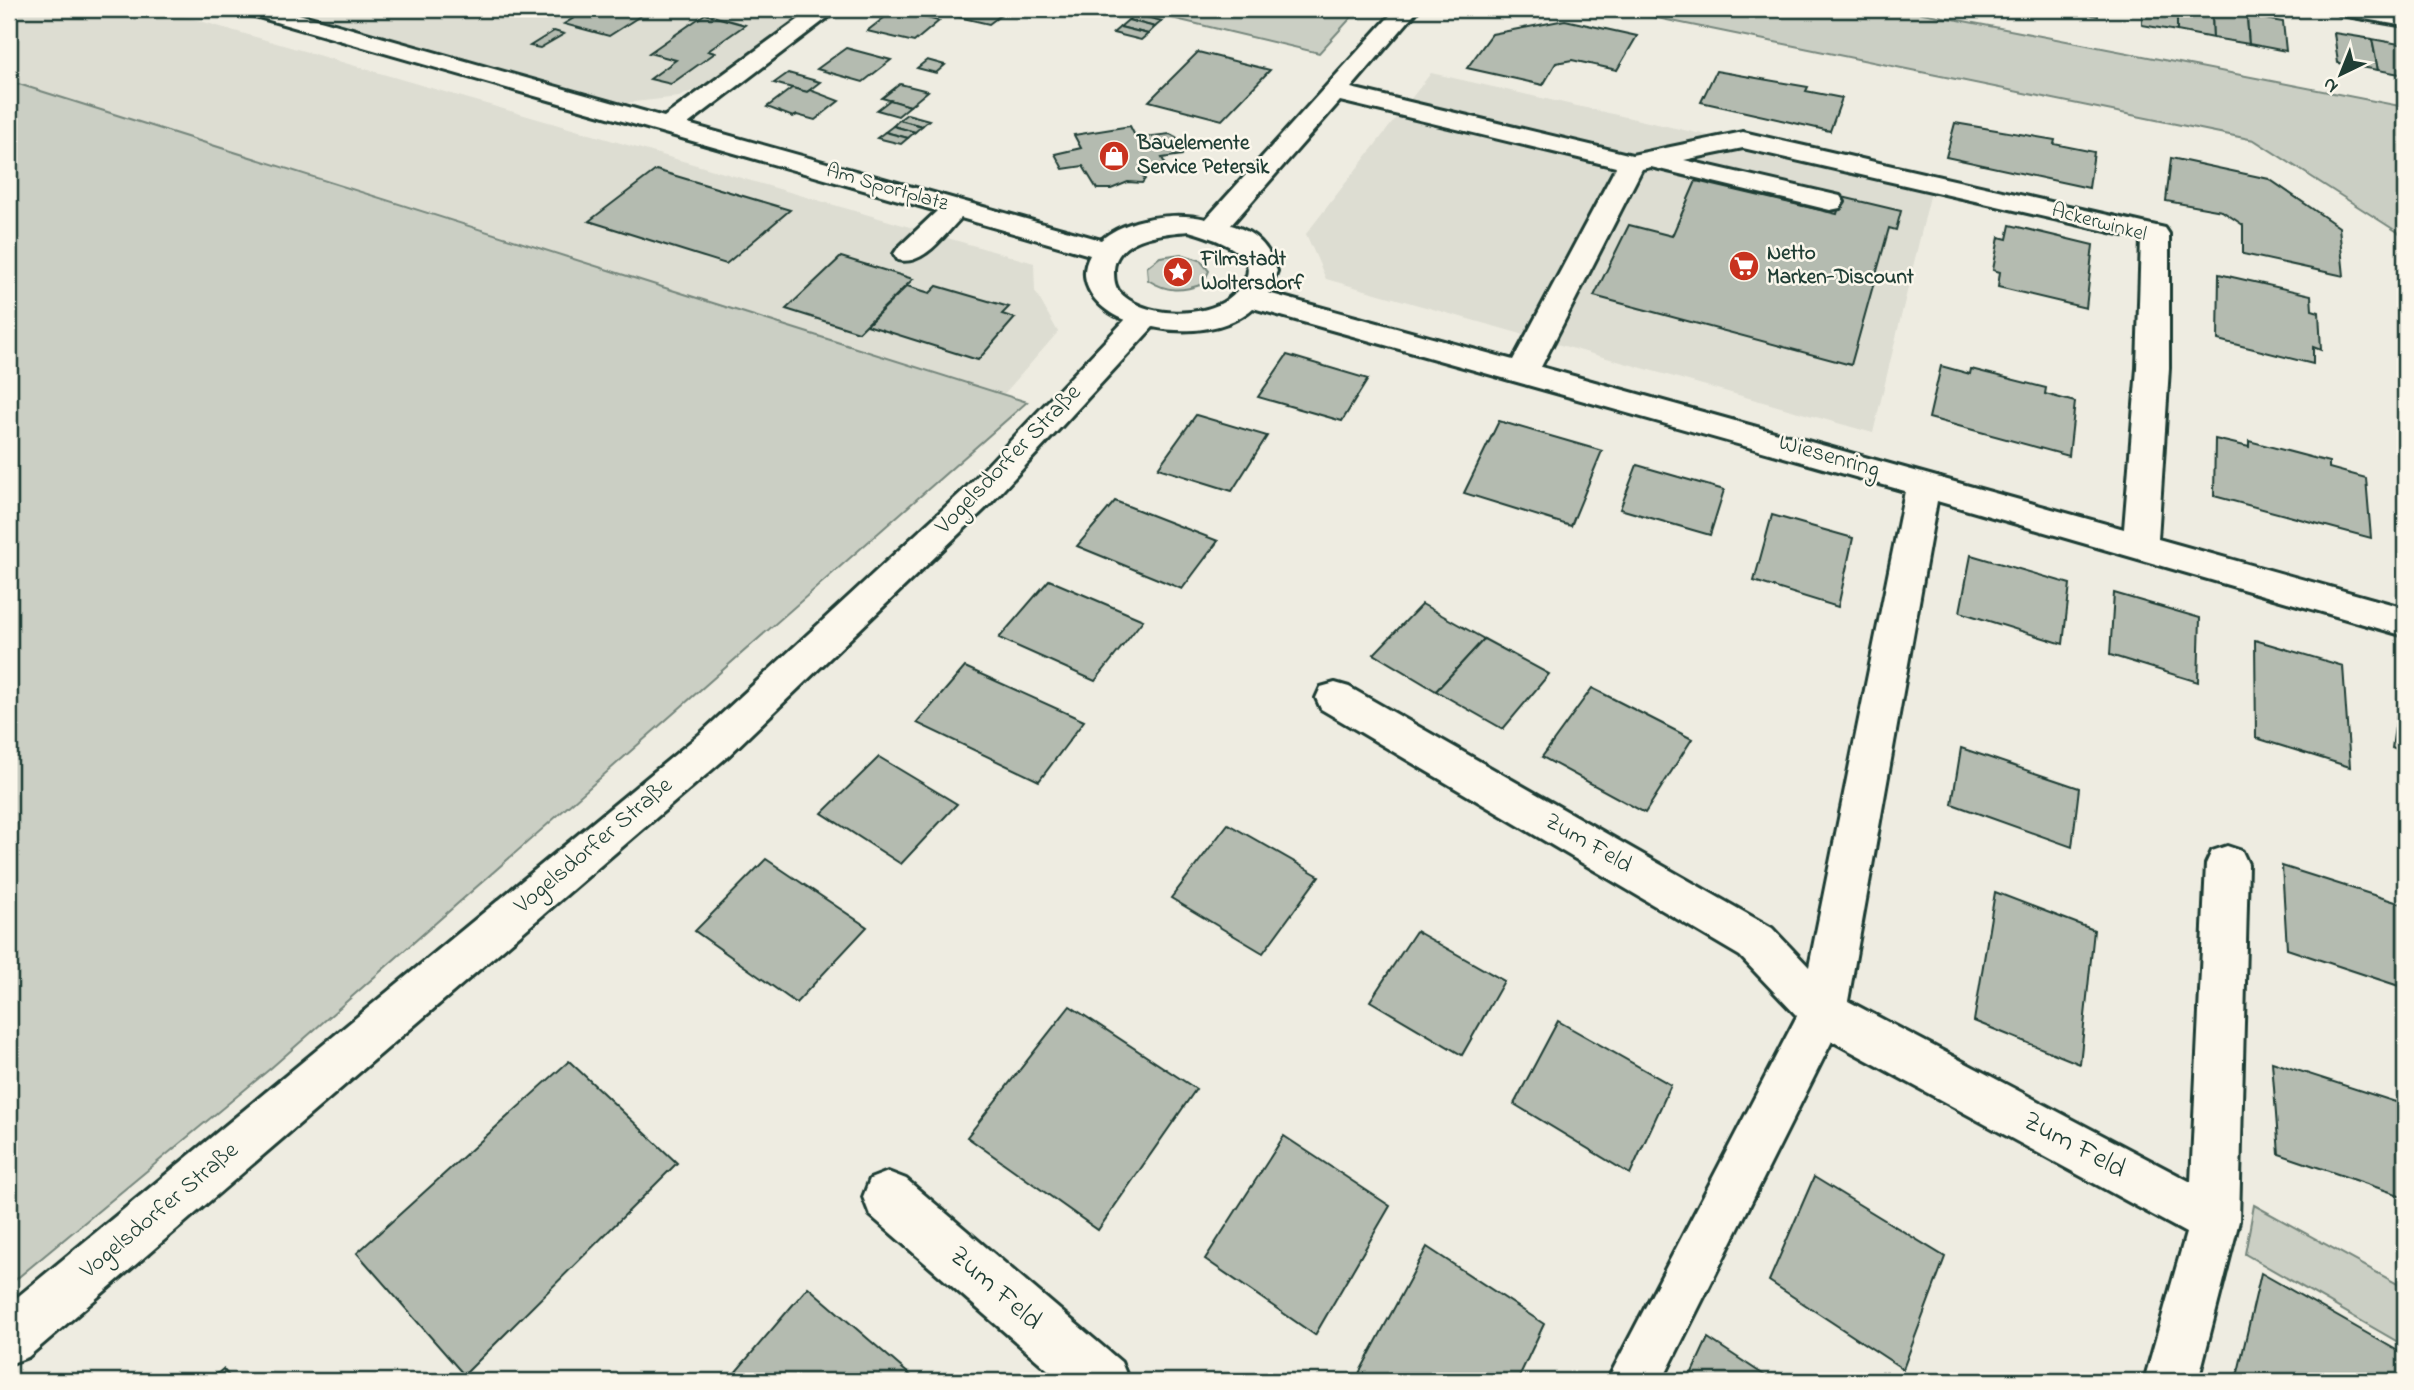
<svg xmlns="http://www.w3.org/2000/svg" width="2414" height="1390" font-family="'Indie Flower',sans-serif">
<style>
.built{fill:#ddddd2}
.green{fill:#cbcfc4;stroke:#75867c;stroke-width:2}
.building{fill:#b4bbb0;stroke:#1f3d34;stroke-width:2}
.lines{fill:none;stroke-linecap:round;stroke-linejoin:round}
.minor-casing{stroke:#1f3d34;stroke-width:6}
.minor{fill:#fbf7ec;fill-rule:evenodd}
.labels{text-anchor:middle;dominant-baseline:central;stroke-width:5;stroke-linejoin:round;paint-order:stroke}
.far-poi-label{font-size:21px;font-weight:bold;fill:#1f3d34;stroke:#fbf7ec;text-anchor:start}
.far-street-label{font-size:21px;fill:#1f3d34;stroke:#fbf7ec}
.street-label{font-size:24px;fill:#1f3d34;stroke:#fbf7ec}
.near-street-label{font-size:28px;fill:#1f3d34;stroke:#fbf7ec}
</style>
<rect width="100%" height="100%" fill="#eeece1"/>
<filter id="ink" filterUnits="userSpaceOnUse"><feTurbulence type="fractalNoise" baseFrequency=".0143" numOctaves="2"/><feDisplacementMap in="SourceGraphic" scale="14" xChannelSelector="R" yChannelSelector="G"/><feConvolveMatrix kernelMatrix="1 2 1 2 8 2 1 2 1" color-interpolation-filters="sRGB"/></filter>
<g filter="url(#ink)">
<g class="built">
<path d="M9,9H159L1034,263L1035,291L1058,332L1004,394L9,81Z"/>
<path d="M287,9H809L701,87L679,97L626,103Z"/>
<path d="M1431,73L1706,135L1756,152L1931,192L1873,433L1326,279L1306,234Z"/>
</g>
<g class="green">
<path d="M1134,9H1359L1319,53Z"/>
<path d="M1613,9H1902L2405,107V242L2404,236L2254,140Z"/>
<path d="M9,81L1027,402L271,1068L9,1285Z"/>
<path d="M1181,254L1200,260L1209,271L1203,284C1181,292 1167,292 1148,280L1147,267L1160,257Z"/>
<path d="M2254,1205L2405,1288V1346L2245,1254Z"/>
</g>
<g class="building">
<path d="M589,9H651L609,36L564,24Z"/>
<path d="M962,9H976L1001,15L989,24L954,16Z"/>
<path d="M2064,9H2098V16L2064,10Z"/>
<path d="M2142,9H2177V31L2142,25Z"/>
<path d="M2177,9L2212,10L2213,38L2177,31Z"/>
<path d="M894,10L939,21L914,42L867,31Z"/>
<path d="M2212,10L2247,16L2249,44L2213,38Z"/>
<path d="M705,14L745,25L708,51L715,53L671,84L650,79L676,60L649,53Z"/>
<path d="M1134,14L1162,21L1155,27L1128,20Z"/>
<path d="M2247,16L2283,22L2286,51L2249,44Z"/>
<path d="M1128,20L1155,27L1148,34L1120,27Z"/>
<path d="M1565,20L1637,36L1617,70L1572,60L1556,63L1543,85L1467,68L1492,34Z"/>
<path d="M1120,27L1148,34L1141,40L1113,33Z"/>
<path d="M554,31L564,34L540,48L530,46Z"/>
<path d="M2334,33L2372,39L2378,70L2338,63Z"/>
<path d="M2372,39L2405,45V75L2378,70Z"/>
<path d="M846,48L891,60L863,82L817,69Z"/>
<path d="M1198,52L1270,70L1222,120L1149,101Z"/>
<path d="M927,60L945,65L936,73L917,68Z"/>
<path d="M1716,71L1808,87L1806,91L1842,98L1830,131L1701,102Z"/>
<path d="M788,73L820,82L807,92L774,83Z"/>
<path d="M900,84L928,91L910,106L882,98Z"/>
<path d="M792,88L807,92L810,90L839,101L815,120L797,115L793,117L767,107Z"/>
<path d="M890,100L910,106L898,116L877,110Z"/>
<path d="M907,114L929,120L922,126L899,120Z"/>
<path d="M899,120L922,126L915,132L893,126Z"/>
<path d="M1955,123L2055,140L2054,144L2094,152L2089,188L1946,157Z"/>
<path d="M893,126L915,132L908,138L885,132Z"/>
<path d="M1130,126L1136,138L1170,134L1176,137L1184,150L1182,155L1162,158L1167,167L1140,172L1145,179L1142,183L1128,182L1111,189H1097L1083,166L1063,169L1055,154L1081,148L1074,135Z"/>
<path d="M885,132L908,138L901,144L877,138Z"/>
<path d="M2171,158L2269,179L2339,227L2344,276L2243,254V225L2222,211L2166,201Z"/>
<path d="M656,170L790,210L726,264L589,221Z"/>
<path d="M1696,181L1837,214L1842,197L1901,211L1896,230L1889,228L1851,365L1594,296L1629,225L1672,236Z"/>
<path d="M2010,225L2093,245L2086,308L1998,287L2000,272L1993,270L1999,237L2007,239Z"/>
<path d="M841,257L913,279L859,332L786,309Z"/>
<path d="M2219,274L2311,295L2312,310L2319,312L2321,350L2313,347V364L2218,340Z"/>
<path d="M907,286L930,293L937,286L1009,307L1002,314L1015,318L978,360L867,325Z"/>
<path d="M1287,355L1368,379L1342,421L1258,397Z"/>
<path d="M1941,366L1970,374L1971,369L2046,388L2045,394L2075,402L2069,456L1929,418Z"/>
<path d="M1196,415L1267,436L1232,491L1158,468Z"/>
<path d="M1499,421L1602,451L1571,526L1464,493Z"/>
<path d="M2215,439L2249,447V441L2329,462V468L2366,478L2371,538L2214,496Z"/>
<path d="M1637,465L1724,490L1710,535L1620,509Z"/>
<path d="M1115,501L1218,541L1182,589L1077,546Z"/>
<path d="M1772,515L1853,538L1838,607L1754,581Z"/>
<path d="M1971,555L2070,584L2063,644L1960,612Z"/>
<path d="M1049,580L1143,620L1095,681L999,638Z"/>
<path d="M2114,593L2200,618L2198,682L2110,655Z"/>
<path d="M1422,604L1484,639L1436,691L1374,654Z"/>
<path d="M1484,639L1549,674L1503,729L1436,691Z"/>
<path d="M2255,640L2343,666L2350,767L2256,738Z"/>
<path d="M965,667L1084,721L1039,781L917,723Z"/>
<path d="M2401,684L2405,686V753L2392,748Z"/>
<path d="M1592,688L1692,739L1645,813L1542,757Z"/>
<path d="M1961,748L2079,788L2072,847L1952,804Z"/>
<path d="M879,757L957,804L901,864L822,813Z"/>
<path d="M1228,824L1319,876L1263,953L1171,898Z"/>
<path d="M766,859L867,927L796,1003L695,931Z"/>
<path d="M2282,866L2405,905V988L2287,949Z"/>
<path d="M1995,892L2094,930L2080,1064L1974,1021Z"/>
<path d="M1416,931L1504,981L1462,1055L1370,1001Z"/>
<path d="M1070,1006L1196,1089L1098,1230L967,1137Z"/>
<path d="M1558,1021L1671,1085L1630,1174L1514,1104Z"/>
<path d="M569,1061L677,1163L464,1375L357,1253Z"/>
<path d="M2272,1062L2405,1105V1197L2279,1154Z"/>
<path d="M1284,1136L1390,1206L1315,1335L1205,1259Z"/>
<path d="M1814,1177L1945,1257L1903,1369L1769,1281Z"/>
<path d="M1427,1247L1544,1324L1517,1381L1356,1379Z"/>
<path d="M2261,1273L2405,1355V1381H2236Z"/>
<path d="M808,1287L917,1381H728Z"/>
<path d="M1708,1338L1773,1381H1688Z"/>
<path d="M223,1369L233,1381H209Z"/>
</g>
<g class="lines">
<g class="minor-casing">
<g id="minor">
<path d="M244,9H281L664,117L813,9H839L688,124L1101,240C1127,218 1174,211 1206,219L1396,9H1419L1351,88L1632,155L1743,132L2165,228L2169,234V368L2158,539L2405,608V636L1937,501L1848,1001L2191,1182L2206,864L2212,851L2227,846L2242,851L2248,864L2239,1221L2198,1381H2144L2186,1233L1832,1041L1662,1381H1607L1797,1016L1740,956L1321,709L1316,698L1321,687L1335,683L1349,687L1772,928L1809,967L1905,491L1253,308C1227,331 1185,334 1153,327L990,504L728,756L28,1357L9,1364V1304L700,734L966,488L1125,320C1099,310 1074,284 1090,255L961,218C944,235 924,266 898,260L894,254L898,248L937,211L248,14ZM1340,101L1616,167L1513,360L1268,293L1277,271C1269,247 1256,232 1231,225ZM1743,148L2141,239L2137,368L2124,529L1541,367L1642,169L1651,167L1830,210L1840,208L1844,202L1840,196L1684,160ZM1189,231C1224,241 1277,260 1228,299C1202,319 1140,318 1118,290C1114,284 1114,277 1114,269C1117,237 1164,233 1189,231Z"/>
<path d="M2335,9L2405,12V26L2347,16L2339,14Z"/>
<path d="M888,1172L906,1179L1121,1362L1129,1381H1061L870,1215L863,1197L870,1179Z"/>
</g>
</g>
<use href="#minor" class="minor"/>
</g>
</g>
<defs>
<g id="shop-disc" transform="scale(1.575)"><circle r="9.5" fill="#c8321e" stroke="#fbf7ec"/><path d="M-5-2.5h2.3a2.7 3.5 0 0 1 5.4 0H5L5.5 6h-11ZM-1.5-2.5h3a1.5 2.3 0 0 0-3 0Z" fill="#fff"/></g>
<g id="supermarket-disc" transform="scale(1.575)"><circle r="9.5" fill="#c8321e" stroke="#fbf7ec"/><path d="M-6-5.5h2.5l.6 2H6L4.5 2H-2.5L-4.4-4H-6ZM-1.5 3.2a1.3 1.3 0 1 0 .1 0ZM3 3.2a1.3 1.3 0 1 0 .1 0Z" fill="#fff"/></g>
<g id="sight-disc" transform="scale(1.575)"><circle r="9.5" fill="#c8321e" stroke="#fbf7ec"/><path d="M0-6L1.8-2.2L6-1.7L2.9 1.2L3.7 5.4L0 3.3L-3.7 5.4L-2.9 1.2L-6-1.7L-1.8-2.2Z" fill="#fff"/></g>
</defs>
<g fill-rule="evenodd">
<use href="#shop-disc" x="1114" y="156"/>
<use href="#supermarket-disc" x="1744" y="266"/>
<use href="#sight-disc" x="1178" y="272"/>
</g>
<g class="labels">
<g class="far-poi-label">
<text x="1137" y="144">Bauelemente<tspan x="1137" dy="24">Service Petersik</tspan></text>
<text x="1767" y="254">Netto<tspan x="1767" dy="24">Marken-Discount</tspan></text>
<text x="1201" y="260">Filmstadt<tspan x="1201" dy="24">Woltersdorf</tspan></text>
</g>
<g class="far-street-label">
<text transform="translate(887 188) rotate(16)">Am Sportplatz</text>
<text transform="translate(2099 223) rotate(15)">Ackerwinkel</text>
</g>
<g class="street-label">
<text transform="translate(1829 457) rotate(16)">Wiesenring</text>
<text transform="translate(1009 460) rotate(-46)">Vogelsdorfer Straße</text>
<text transform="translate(1588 844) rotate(30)">Zum Feld</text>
<text transform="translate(594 846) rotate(-40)">Vogelsdorfer Straße</text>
<text transform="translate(160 1211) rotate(-40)">Vogelsdorfer Straße</text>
</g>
<g class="near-street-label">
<text transform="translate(2074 1146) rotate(28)">Zum Feld</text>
<text transform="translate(995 1289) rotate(41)">Zum Feld</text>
</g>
</g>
<rect width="2414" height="1390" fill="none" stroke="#fbf7ec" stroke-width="35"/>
<rect x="18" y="18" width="2379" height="1355" fill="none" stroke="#1f3d34" stroke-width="2.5" filter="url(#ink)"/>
<g transform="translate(2341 74) rotate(223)" stroke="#fbf7ec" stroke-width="5" paint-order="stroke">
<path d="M0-5L12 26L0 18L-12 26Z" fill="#1f3d34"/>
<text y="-10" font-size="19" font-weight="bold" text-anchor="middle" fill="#1f3d34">N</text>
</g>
</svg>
